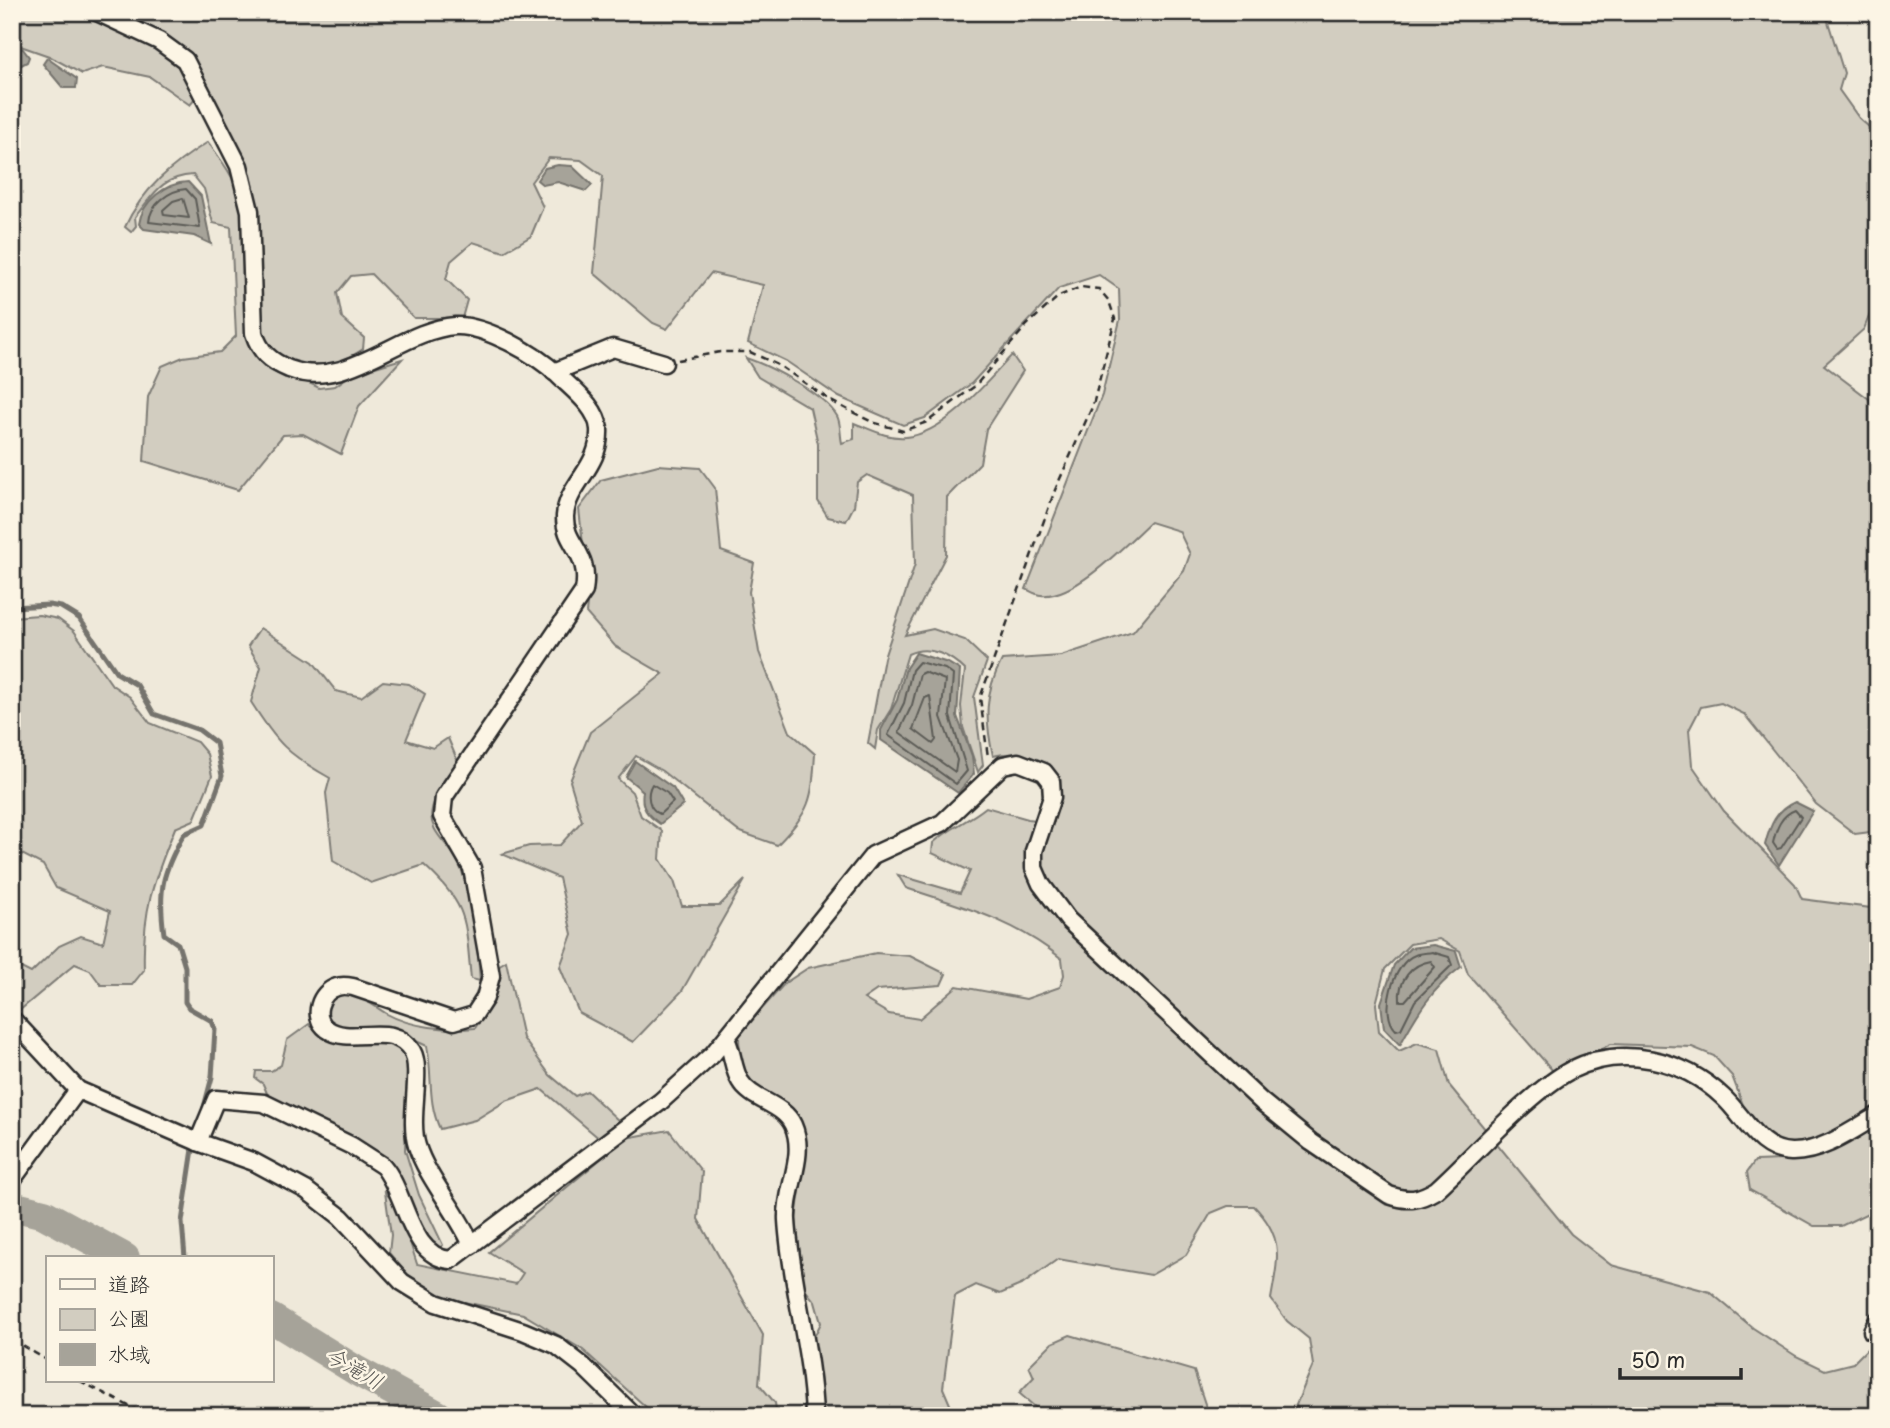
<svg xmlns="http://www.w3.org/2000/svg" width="1890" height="1428" font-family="'Playpen Sans','Klee One',sans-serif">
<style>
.green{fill:#d2cdc0;stroke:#7e7c76;stroke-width:2}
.water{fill:#a6a399;stroke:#75736d;stroke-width:2}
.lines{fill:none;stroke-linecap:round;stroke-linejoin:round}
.shore{stroke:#5c5b57;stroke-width:2}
.stream{stroke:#75736d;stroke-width:5}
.river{stroke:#a6a399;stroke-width:30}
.minor-casing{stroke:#2b2b2b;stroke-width:21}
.path{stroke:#2b2b2b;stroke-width:2.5;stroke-dasharray:7 5;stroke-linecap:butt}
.minor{stroke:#fcf5e5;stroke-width:16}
.labels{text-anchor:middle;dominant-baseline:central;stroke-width:5;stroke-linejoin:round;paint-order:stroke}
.water-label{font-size:21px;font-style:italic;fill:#565552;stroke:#fcf5e5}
</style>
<rect width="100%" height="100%" fill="#efe9da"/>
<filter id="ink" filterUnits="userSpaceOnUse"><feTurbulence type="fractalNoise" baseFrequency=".0143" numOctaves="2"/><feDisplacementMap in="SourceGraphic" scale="14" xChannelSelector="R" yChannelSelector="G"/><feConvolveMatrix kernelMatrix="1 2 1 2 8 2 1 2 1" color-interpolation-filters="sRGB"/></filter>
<g filter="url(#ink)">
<g class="green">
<path d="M12,12H80L160,48L180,65L196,98L190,105L150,77L103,67L82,74L49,56L12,43Z"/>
<path d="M111,12H1825L1844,73L1839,90L1859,118L1878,135V213L1873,220L1872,309L1864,329L1824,365L1869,399L1878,417V831L1855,834L1816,804L1744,714L1721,703L1701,707L1689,730L1692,765L1724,811L1795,884L1802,899L1878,909V1108L1806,1145H1784L1768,1139L1745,1110L1732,1076L1714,1056L1692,1047L1611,1044L1553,1071L1468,974L1460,951L1439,939L1410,944L1385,969L1376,1004L1379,1031L1399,1051L1417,1043L1439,1049L1449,1085L1571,1234L1611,1265L1710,1292L1753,1328L1796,1356L1825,1370L1853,1363L1878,1338V1416H1300L1296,1405L1313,1365L1309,1339L1287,1321L1271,1299C1278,1258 1285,1238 1254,1206H1228L1211,1213L1186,1255L1151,1275L1058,1259L1023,1284L1000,1294L976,1285L955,1296L943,1388L955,1416H820L821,1383L813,1339L821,1323L815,1302L803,1287L796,1219L805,1153L795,1113C756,1089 739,1086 739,1035L785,983L808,968L876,953L910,956L946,974L941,985L877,990L864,999L889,1014L919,1019L957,986L1026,999L1060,987L1064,975L1062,959C1014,920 964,907 906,888L898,875L960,893L970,871L932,853L933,843C949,828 969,821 986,807L1028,819L1054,822L1058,776C1038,758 1021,749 993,756C985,720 984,693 1002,660L1061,656L1133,632L1184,571L1190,554L1179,531L1150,522C1127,543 1075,599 1041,595C1036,595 1030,591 1026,589L1102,395L1120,320L1119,289L1099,275L1059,288L972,383L925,418L903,425L839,397L786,361L748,343L763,285L711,273L667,329L653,323L594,273L603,176L581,160L549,158L531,182L543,207L531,236L504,252L473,242L451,261L446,279L467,300L462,318H414L371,274L351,276L337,293L342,318L364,338L363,349C331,371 284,377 263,336L257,206L247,170L184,50Z"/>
<path d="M208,142C226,166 242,188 245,219C248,257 236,326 257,358C271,380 300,375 319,388L335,386L352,374L402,359L359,406L341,454L303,434L283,435L238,490L144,461L148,397L162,366L183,357L220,352L236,336L231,227L213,223L204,189L193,175C161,177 154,194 135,217L136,226L131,232L125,227C142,189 173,164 208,142Z"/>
<path d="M1012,355L1023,371L986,429L980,463L947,497L946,555L905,635L933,629L965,640L987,661L974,697L983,765L978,772L963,727L961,706L965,670C951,656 929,644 908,654L891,709L878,730L875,749L868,743L884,658L915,564L913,495L867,475L857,482L854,506L846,521L828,517L818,501V444L810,408L758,377L746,358C770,366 824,394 837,416C841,423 840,435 842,443L854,439V423C870,429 888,439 906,437C946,433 987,382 1012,355Z"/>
<path d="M658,465L700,468L715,488L721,551L754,563L749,592L759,652L790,732L815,754C812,801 811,810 777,845L738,831L662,771L636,756L618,779L632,792L641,816L662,831L660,859L674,881L682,906H719L745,880L682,991L633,1042L579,1013L560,967L572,934L559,878L502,854L529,846L560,845L582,821L570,781L590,732L663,674L615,646L586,613L592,562L583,544L579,509L601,480Z"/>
<path d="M39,615L58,619L74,631L112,685L130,697L150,723L197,742L207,754L212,776L194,820L175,828C153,882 142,911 144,970L132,985H101L90,970L75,964L20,1010L12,1001V959L17,966L31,973L59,946L81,936L103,943L110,911L56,888L43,865L12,849V617Z"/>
<path d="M260,628L313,662L336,691L361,697L383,681L409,684L425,694L406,740L433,748L448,738L458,762C450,776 435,794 432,809C427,831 448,843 457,860C475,896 477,942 480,981L471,979C465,921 470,907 424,865L371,883L333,861L326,793L330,778C287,754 277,743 251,702L261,667L248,646Z"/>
<path d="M506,961L523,1038L550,1075L575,1096L587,1091L621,1123L601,1140L541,1089L506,1101L475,1120L440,1129C427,1101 433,1076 427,1046L386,1027H335L327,1018L325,1008L330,1000L343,992C361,996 371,1004 387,1014C410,1027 449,1031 475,1028L493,1001L498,966Z"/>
<path d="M309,1024C342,1060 374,1021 409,1056L405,1150L419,1195L443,1245L437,1250C414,1227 412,1191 392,1165C372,1141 300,1113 269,1098L263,1084L255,1078L256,1071H271L281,1065L287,1040Z"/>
<path d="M1878,1121V1200L1870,1212L1841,1226H1814L1750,1190L1747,1172L1755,1161L1805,1159Z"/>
<path d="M669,1130L702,1172L698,1219L763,1335L759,1384L775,1403L777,1416H656L583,1350L523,1314L449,1299L414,1282L389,1253L391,1235L385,1192L399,1208L417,1264L516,1284L523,1273L489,1252L626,1138Z"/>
<path d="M1070,1335L1194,1371L1209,1416H1035L1036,1408L1019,1393L1034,1377L1029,1366L1052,1343Z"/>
</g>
<g class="water">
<path d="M12,46L23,49L29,57L27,62L12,70Z"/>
<path d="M47,58L77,79L76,88H63L43,64Z"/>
<path d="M558,165L572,166L592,185L586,191L558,182L543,185L537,180L545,168Z"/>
<path d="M188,182L201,196L211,244L194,236L144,229L139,224C142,201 166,183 188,182Z"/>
<path d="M916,653L948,663L960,670L957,716L972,756L974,774L958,793L881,740V730L897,700L906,668Z"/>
<path d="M635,761L673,788L683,805L660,824C647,815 640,807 643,791L626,777Z"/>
<path d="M1795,802L1813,811L1779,865L1765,845C1770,825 1776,810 1795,802Z"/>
<path d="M1433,945L1456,951L1461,967C1432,989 1417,1013 1400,1045L1384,1028L1381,1003L1394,965L1410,948Z"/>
</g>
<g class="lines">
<g class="shore">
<path d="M186,189L195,199L200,228L149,222C150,205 169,190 186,189Z"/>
<path d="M183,198L189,218L164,215L163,210L173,201Z"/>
<path d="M919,662L945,669L953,675L950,716L967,771L956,784L888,735L904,703L912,670Z"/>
<path d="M924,672L945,680L941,717L957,760L955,772L899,732L912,705L920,674Z"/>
<path d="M930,696L936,740L933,744L913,729L925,698Z"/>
<path d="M652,784L667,793L673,802L660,814C648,809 646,794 652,784Z"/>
<path d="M1795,810L1801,817L1781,848L1777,849L1773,843C1776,829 1781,815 1795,810Z"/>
<path d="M1432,952L1449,957L1452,965L1415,1001L1401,1029L1396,1030C1379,1014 1393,963 1415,955C1420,953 1427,953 1432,952Z"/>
<path d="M1431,961L1435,967L1405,1001H1400C1398,981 1411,964 1431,961Z"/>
</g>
<g class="stream">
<path d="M12,607L49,605L61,607L79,618L117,673L137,685L154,714L199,730L216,743L222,776L204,825L184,834C162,873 158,890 164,934L178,944L185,967V1002L189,1008L212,1021L215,1029L212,1077L203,1111"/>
<path d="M185,1258L182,1222L193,1149"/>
</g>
<g class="river">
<path d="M12,1206L44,1214L125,1258"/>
<path d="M271,1318L357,1371L439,1416"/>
</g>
<g class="minor-casing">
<g id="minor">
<path d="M97,12L159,41L185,60L239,166L250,211L254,333C260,352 270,361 289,369C348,391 399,330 455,326C484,324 537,355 558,375C573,390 597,407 599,429C601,467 567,484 565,516C564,546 591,551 584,591L444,797L442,816L472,868L491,976L485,998L474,1015L454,1021L353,987C348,986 342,985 337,987C320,992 311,1017 327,1029C352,1047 392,1019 412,1051C423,1070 408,1119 417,1146C426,1176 458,1213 472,1245"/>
<path d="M554,372L613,348L664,363"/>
<path d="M12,1019L78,1090L198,1142L254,1162L306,1190L341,1217L402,1282L436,1303L523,1331L556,1345L583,1366L634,1416"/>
<path d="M727,1041C733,1054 733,1069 740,1081C752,1101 783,1103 793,1125C807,1157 785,1188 787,1220C791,1286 812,1350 814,1416"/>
<path d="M198,1142L216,1099L264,1103L352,1146L383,1166C407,1194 409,1257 451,1260L660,1102L713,1054L873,855L942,823L1003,765L1018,762L1044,772L1051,781L1052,797L1034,851V868L1041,884L1068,920L1262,1102L1311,1142L1389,1195C1409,1202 1419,1200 1436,1190C1474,1156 1528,1093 1571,1070C1622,1044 1683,1059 1723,1097C1745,1117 1758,1151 1791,1152C1821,1153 1853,1130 1878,1115"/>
<path d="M12,1180L78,1090"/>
<path d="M1872,1331L1878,1320"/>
</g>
</g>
<g class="path">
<path d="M678,360L720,352H750L780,366L831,401L872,422L903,431L927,422L975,386L1027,325L1059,296L1081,287L1099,289L1109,301L1115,319L1093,405L1055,490L980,698L988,757"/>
<path d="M12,1340L47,1360"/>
<path d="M80,1381L148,1416"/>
<path d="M229,1416L246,1412L281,1416"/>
</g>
<use href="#minor" class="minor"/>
</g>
</g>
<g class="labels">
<g class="water-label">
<text transform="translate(355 1367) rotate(30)">今滝川</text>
</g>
</g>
<rect width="1890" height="1428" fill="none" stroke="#fcf5e5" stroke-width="42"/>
<rect x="21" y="21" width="1848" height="1386" fill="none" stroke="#2b2b2b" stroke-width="2.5" filter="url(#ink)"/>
<rect x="46" y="1256" width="228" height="126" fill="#fcf5e5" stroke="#a8a49b" stroke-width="2"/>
<rect x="60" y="1279" width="35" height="10" fill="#fcf5e5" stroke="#a8a49b" stroke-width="2"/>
<text x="108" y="1292" font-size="21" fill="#2b2b2b">道路</text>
<rect x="60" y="1309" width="35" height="21" fill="#d2cdc0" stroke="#a8a49b" stroke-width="2"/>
<text x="108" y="1326" font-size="21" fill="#2b2b2b">公園</text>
<rect x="60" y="1344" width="35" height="21" fill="#a6a399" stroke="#a8a49b" stroke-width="2"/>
<text x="108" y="1362" font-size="21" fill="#2b2b2b">水域</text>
<path d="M1620 1368v10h121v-10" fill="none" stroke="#2b2b2b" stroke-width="3.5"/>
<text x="1631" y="1368" font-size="21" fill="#2b2b2b" stroke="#fcf5e5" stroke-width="5" paint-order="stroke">50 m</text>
</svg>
